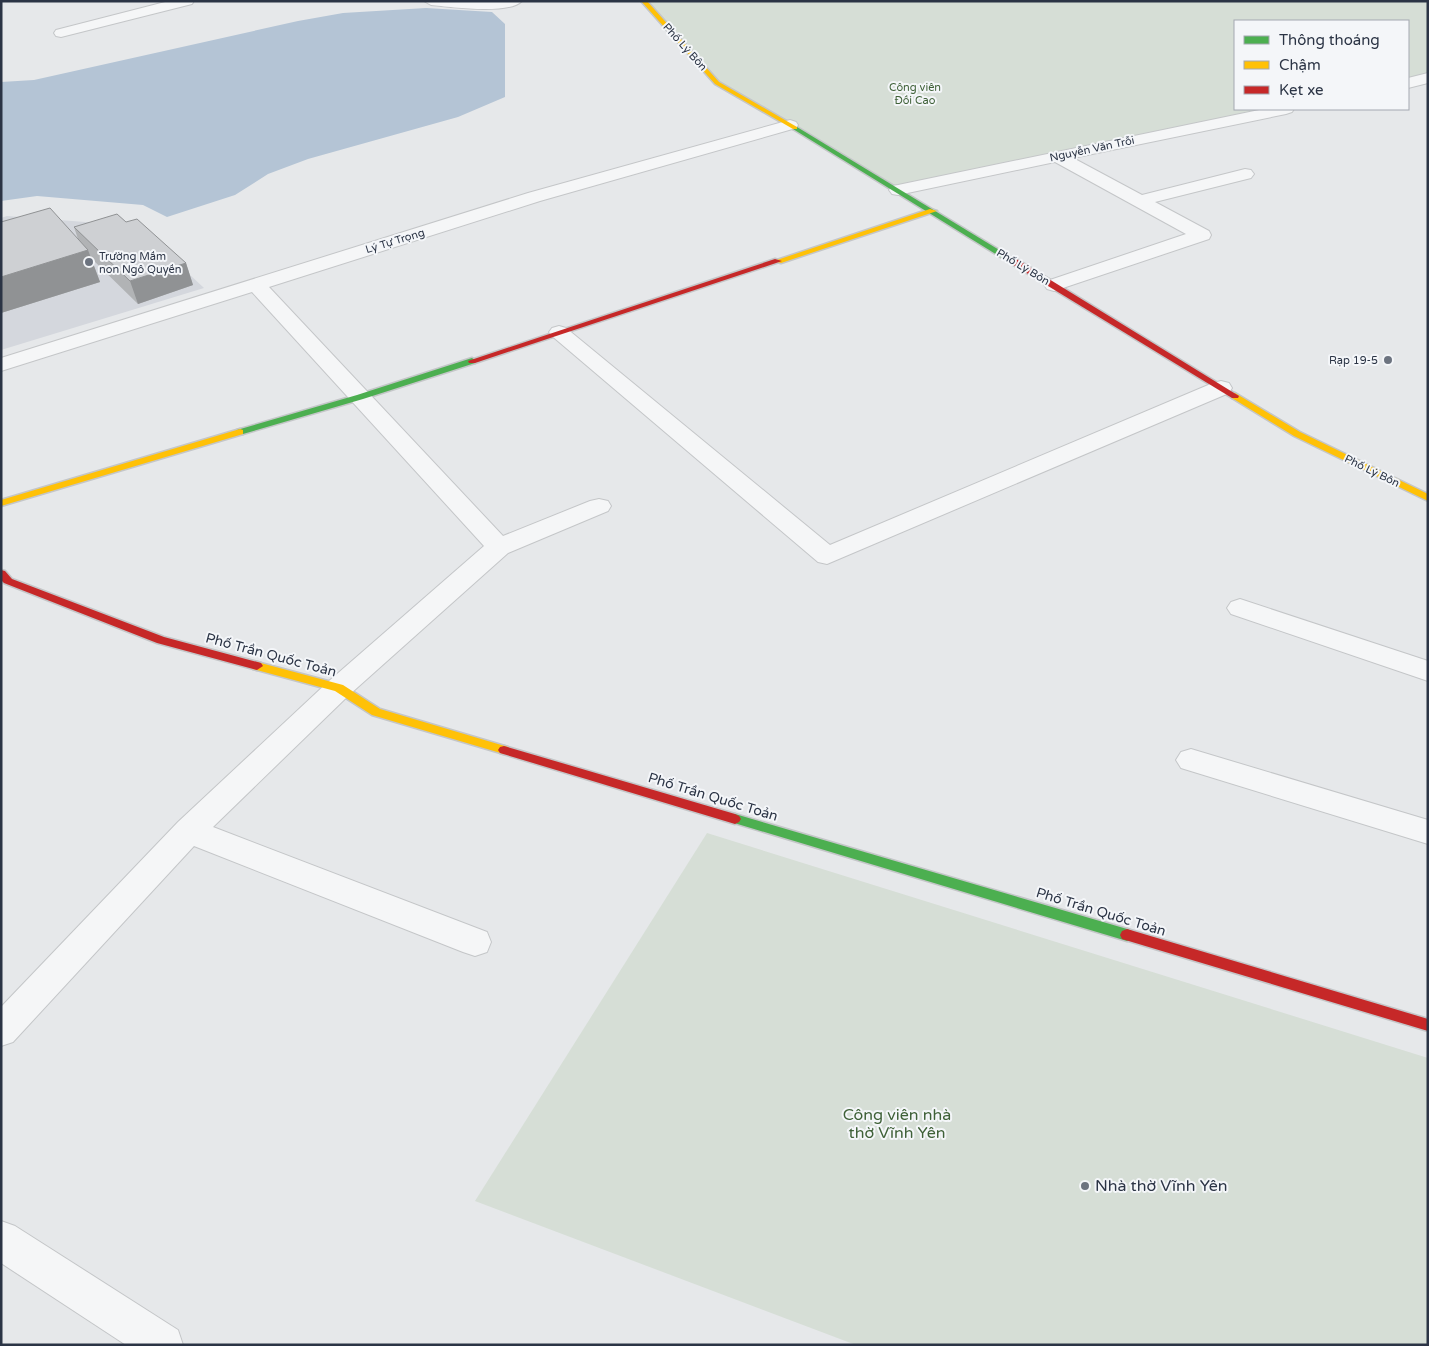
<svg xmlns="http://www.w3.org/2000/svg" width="1429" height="1346" font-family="'Varela Round',sans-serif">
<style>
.built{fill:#d4d7dd}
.green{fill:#d6ded6}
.water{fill:#b4c4d5}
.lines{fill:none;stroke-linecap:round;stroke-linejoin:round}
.street-casing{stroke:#c4c6c8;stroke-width:2}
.fast-casing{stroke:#c4c6c8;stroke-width:3}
.slow-casing{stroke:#c4c6c8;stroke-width:3}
.jam-casing{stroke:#c4c6c8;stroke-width:3}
.street{fill:#f5f6f7;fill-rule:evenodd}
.fast{fill:#4caf50;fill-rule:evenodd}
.slow{fill:#ffc107;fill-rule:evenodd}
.jam{fill:#c62828;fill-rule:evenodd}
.wall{fill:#b1b3b5}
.shaded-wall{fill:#909294}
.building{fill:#ced0d3;stroke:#909294}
.poi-dot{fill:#6c737f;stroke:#f4f6f9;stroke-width:2}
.labels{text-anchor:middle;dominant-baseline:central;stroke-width:4;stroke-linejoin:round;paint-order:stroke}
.far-street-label{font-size:11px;fill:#2b3445;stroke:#f4f6f9}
.far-park-label{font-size:11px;fill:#3f6138;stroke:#f4f6f9}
.far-poi-label{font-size:11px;fill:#2b3445;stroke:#f4f6f9;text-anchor:start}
.street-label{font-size:14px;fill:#2b3445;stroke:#f4f6f9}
.near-park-label{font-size:16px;fill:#3f6138;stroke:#f4f6f9}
.near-poi-label{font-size:16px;fill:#2b3445;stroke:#f4f6f9;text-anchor:start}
</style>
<rect width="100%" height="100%" fill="#e6e8ea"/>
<path class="built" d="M7,216L98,223L148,236L204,288L1,350V218Z"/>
<g class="green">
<path d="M647,1H1428V78L1408,82V21H1235V109H1283L898,190L717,83Z"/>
<path d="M707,833L1428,1058V1345H856L475,1201Z"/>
</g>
<path class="water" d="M426,8L492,12L505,24V97L458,117L308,159L268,174L235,195L167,217L143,205L37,196L1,201V82L34,80L298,21L343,13Z"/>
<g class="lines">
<g class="street-casing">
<g id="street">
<path d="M169,1H194L192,4L61,37L56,36L54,33L56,30Z"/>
<path d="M424,1H522C509,15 450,7 431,5Z"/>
<path d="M1428,73V83L1408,88V78Z"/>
<path d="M1264,109H1294L1292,112L1286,114L1073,158L1142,195L1245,169L1251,170L1254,174L1251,178L1155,202L1209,231L1211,235L1209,239L1054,291L1047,289L1044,285L1047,281L1186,234L1055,162L898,195L892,194L889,190L892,186L898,185Z"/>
<path d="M790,120L796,122L798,125L796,128L540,201L269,287L503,536L590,501L599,499L608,501L611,506L608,511L508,553L349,695L213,827L487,932L491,942L487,952L475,956L463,952L194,846L13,1042L1,1046V1007L178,822L329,681L484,546L252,292L1,371V358L528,193Z"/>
<path d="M559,326L566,328L830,545L1213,383L1221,381L1229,383L1232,388L1229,393L827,564L818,562L552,336L549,332L552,328Z"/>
<path d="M1240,599L1428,661V681L1231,614L1227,608L1231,602Z"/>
<path d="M1191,749L1428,820V844L1181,768L1176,760L1181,752Z"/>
<path d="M1,1221L15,1226L178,1330L183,1345H126L1,1263Z"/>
</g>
</g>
<g class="fast-casing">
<g id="fast">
<path d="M793,127H797L1014,259L1007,261L793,129Z"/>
<path d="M472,358L476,361L475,363L363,399L243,434H237L235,432L237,430L357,395Z"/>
<path d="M735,814L1127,929L1132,931L1134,935L1132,939L1127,941L731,822L729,819L731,816Z"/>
</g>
</g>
<g class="slow-casing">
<g id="slow">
<path d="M641,1H647L719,82L797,127V129H793L715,84Z"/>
<path d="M930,209L937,211L781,263L774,261Z"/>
<path d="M1235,393L1300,432L1428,494V501L1294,436L1232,398L1231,396Z"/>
<path d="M240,429L243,430V434L1,506V500Z"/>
<path d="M257,662L343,685L380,709L508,747L510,750L508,753L504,754L372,715L335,691L253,669L251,666L253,663Z"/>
</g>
</g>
<g class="jam-casing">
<g id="jam">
<path d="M1007,257H1013L1239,396L1238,398H1232L1007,261Z"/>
<path d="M775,259L782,261L475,363H469L468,361Z"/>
<path d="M1,570L5,571L12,579L164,637L261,663L263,666L257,670L157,643L4,583L1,580Z"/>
<path d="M504,746L735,814L739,816L741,819L739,822L735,824L500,753L498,750L500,747Z"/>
<path d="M1127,929L1428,1019V1031L1122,939L1120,935L1122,931Z"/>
</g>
</g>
<use href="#street" class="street"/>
<use href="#fast" class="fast"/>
<use href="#slow" class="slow"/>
<use href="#jam" class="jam"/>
</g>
<path class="wall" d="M1,222L78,239L74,227L126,222L186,263L193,285L138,304L91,258L100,282L1,313Z"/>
<g class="shaded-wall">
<path d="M88,250L100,282L1,313V277Z"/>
<path d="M186,263L193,285L138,304L130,281Z"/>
</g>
<g class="building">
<path d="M50,208L88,250L1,277V222Z"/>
<path d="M117,214L126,222L137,219L186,263L130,281L74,227Z"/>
</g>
<g class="poi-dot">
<circle cx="89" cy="262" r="5"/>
<circle cx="1388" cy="360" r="5"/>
<circle cx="1085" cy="1186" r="5"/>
</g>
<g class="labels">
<g class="far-street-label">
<text transform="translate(685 47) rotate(48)">Phố Lý Bôn</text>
<text transform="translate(1092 149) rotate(-12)">Nguyễn Văn Trỗi</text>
<text transform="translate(395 241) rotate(-17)">Lý Tự Trọng</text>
<text transform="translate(1023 267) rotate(31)">Phố Lý Bôn</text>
<text transform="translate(1372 471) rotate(26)">Phố Lý Bôn</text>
</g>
<g class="far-park-label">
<text x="915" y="87">Công viên<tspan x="915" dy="13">Đồi Cao</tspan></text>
</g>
<g class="far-poi-label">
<text x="99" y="256">Trường Mầm<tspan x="99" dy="13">non Ngô Quyền</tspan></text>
<text x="1378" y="360" text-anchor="end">Rạp 19-5</text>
</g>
<g class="street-label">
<text transform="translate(271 655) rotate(15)">Phố Trần Quốc Toản</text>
<text transform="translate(713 797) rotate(17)">Phố Trần Quốc Toản</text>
<text transform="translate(1101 912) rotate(17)">Phố Trần Quốc Toản</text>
</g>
<g class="near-park-label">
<text x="897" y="1115">Công viên nhà<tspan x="897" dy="18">thờ Vĩnh Yên</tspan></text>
</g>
<g class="near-poi-label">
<text x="1095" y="1186">Nhà thờ Vĩnh Yên</text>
</g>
</g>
<rect width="1429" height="1346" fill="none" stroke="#2b3445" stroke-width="5"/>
<rect x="1234" y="20" width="175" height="90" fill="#f4f6f9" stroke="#a4a8b1"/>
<rect x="1244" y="36" width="25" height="8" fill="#4caf50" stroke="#a4a8b1"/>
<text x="1279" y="45" font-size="15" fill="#2b3445">Thông thoáng</text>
<rect x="1244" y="61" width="25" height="8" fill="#ffc107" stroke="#a4a8b1"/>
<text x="1279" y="70" font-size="15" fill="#2b3445">Chậm</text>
<rect x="1244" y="86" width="25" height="8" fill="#c62828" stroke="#a4a8b1"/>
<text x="1279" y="95" font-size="15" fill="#2b3445">Kẹt xe</text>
</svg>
